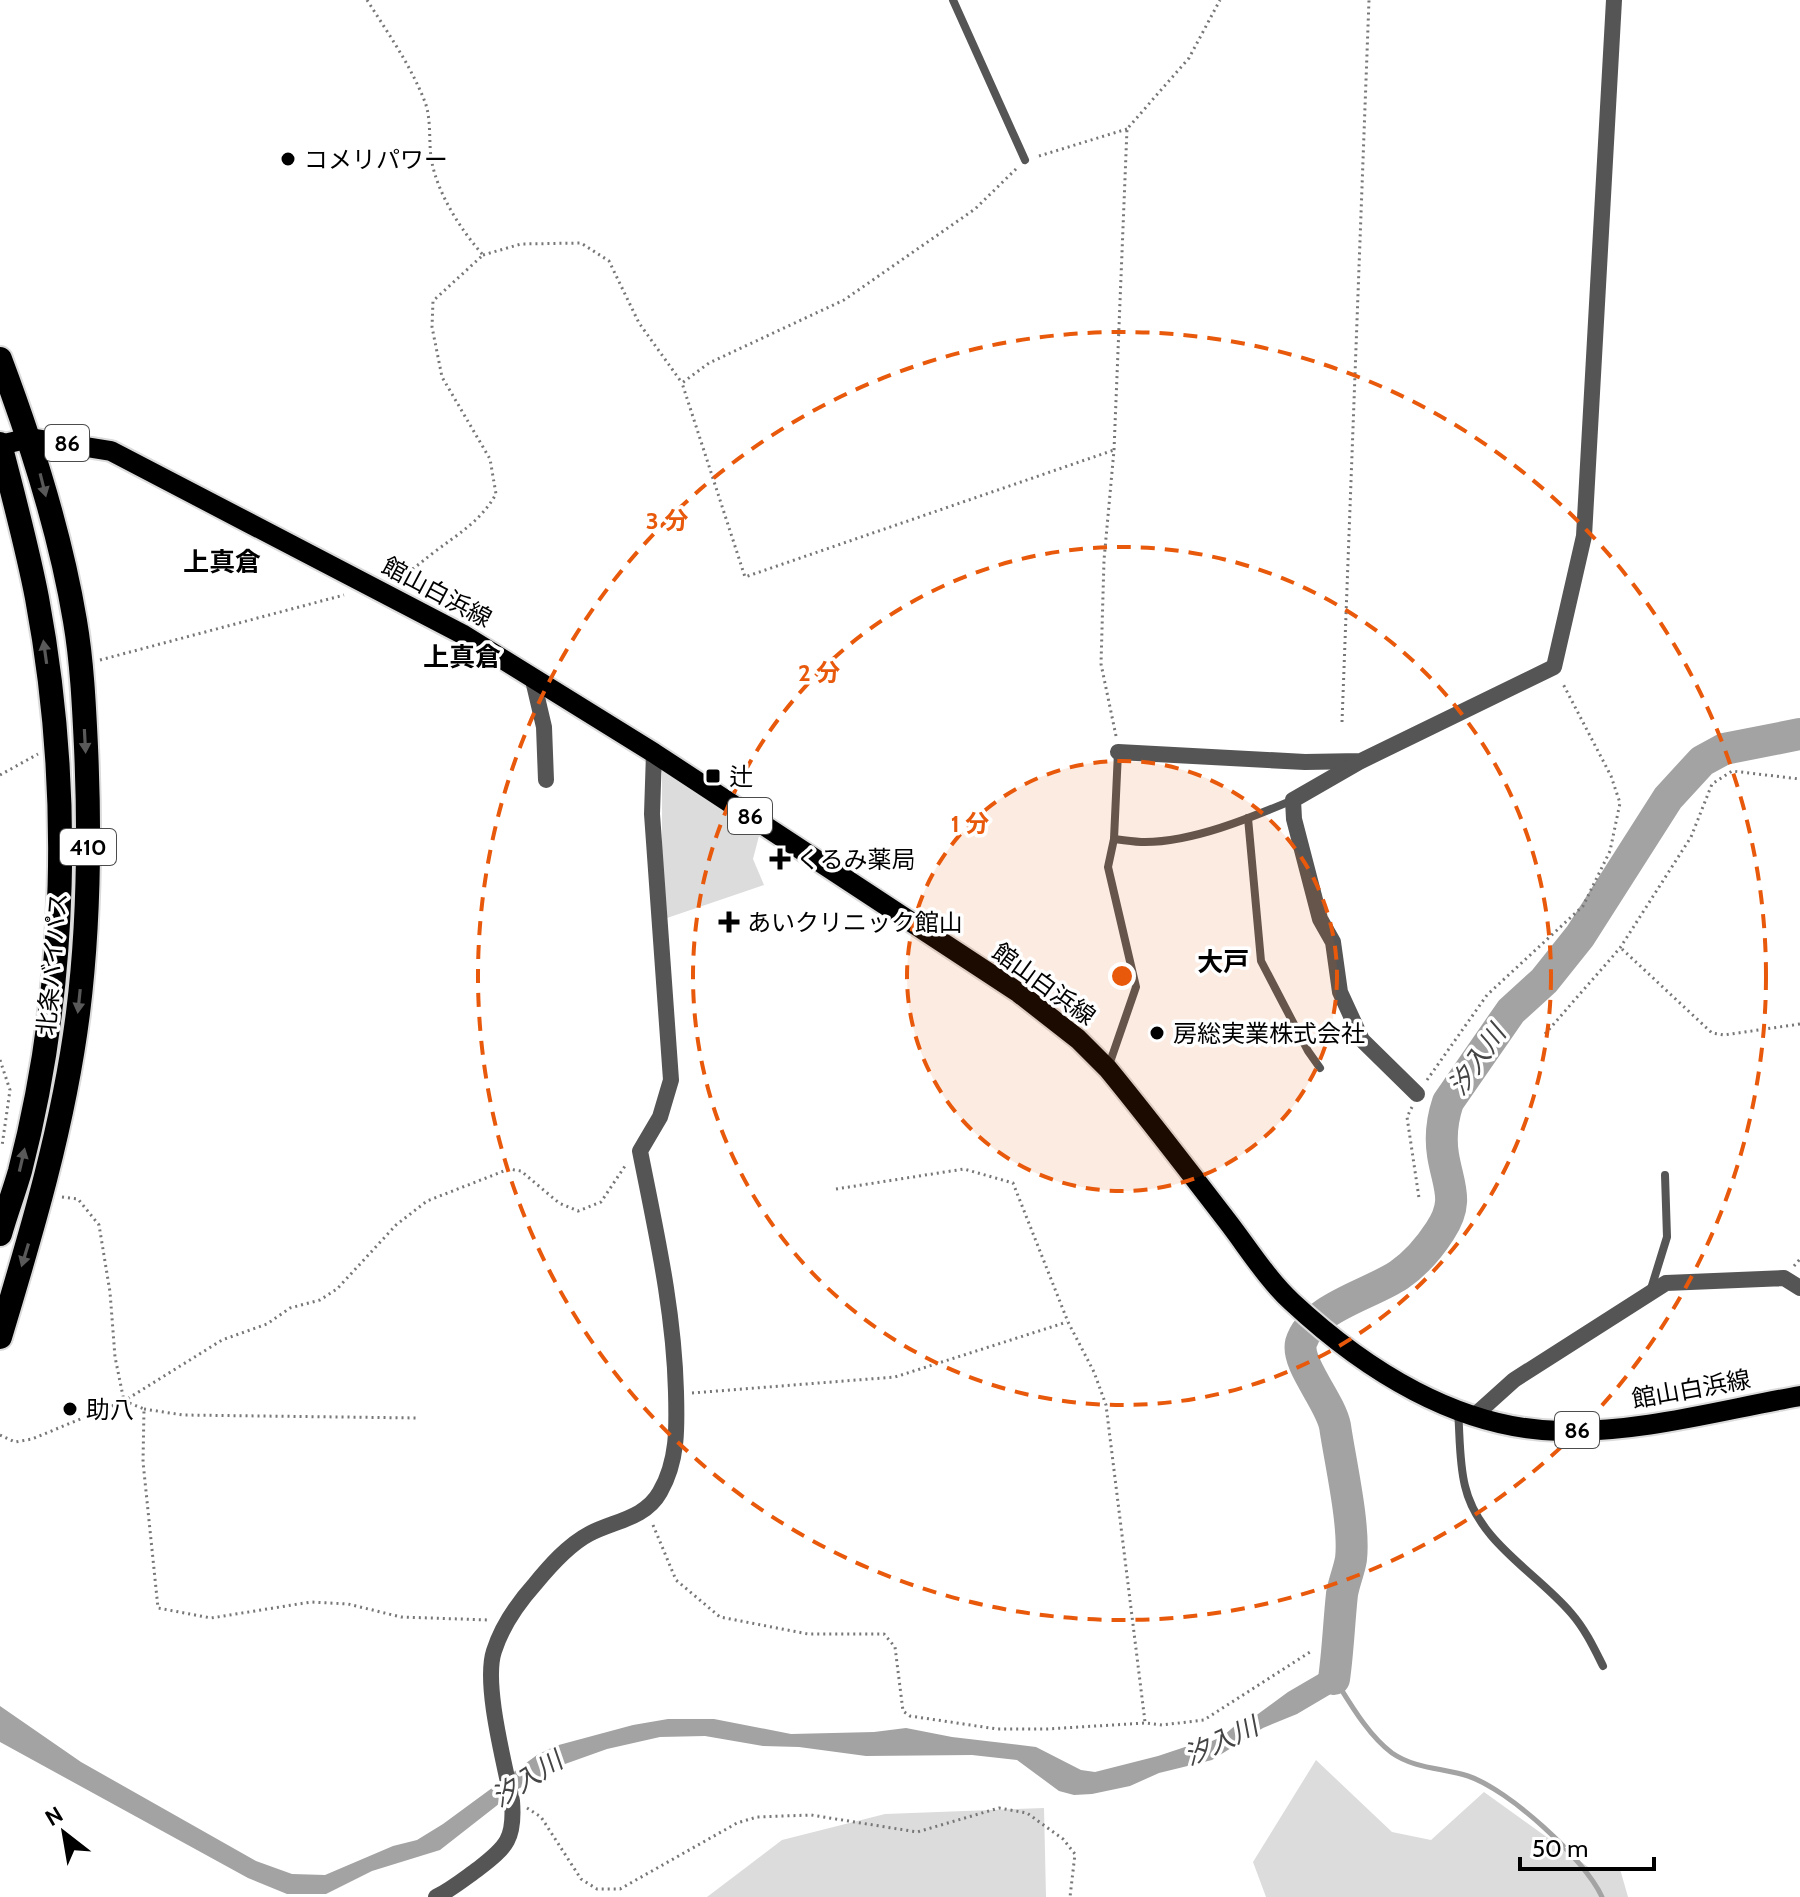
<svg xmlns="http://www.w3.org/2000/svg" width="1800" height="1897" font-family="Cabin,'Noto Sans JP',sans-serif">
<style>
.green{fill:#dcdcdc}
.water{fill:#a3a3a3}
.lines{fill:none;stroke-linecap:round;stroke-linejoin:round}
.stream{stroke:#a3a3a3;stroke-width:5}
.river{stroke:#a3a3a3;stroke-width:32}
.primary-casing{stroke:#dbdbdb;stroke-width:24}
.highway-casing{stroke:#dbdbdb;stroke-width:28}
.path{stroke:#777;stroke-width:3;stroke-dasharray:2 4;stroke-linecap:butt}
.lane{stroke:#555;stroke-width:8}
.street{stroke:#555;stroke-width:16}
.primary{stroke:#000;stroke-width:20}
.highway{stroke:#000;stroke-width:24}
.oneway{fill:#595959}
.ring{fill:none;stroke:#e8590c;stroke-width:4;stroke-dasharray:14 10}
.poi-dot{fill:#000;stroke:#fff;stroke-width:3}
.labels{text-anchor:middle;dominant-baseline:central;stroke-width:7;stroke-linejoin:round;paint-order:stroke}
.shield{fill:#fff;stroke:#4c4c4c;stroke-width:2}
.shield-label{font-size:22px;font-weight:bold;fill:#000}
.poi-label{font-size:24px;fill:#000;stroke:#fff;text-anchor:start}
.street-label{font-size:24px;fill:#000;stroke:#fff}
.neighbourhood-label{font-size:26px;font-weight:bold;fill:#000;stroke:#fff}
.water-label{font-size:26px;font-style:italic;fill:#444;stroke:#fff}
.centre{fill:#e8590c;stroke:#fff;stroke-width:4}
.ring-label{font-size:24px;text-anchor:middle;font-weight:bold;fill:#e8590c;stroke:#fff;stroke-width:7;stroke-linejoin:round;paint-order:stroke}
</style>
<rect width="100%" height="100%" fill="#fff"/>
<g class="green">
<path d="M662,772L759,836L753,859L764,885L667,918L662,868Z"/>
<path d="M1316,1760L1392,1832L1431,1840L1484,1792L1591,1869H1620L1628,1897H1266L1253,1862Z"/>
<path d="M1044,1808L1046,1897H707L782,1840L885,1814Z"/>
</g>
<path class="water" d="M1339,1637L1342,1654L1340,1681L1336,1691L1297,1714L1263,1728L1212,1760L1159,1773L1130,1786L1092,1794L1074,1795L1059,1791L1017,1760L972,1755L866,1756L799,1747L763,1746L705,1736L660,1737L607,1749L565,1764L518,1789L440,1850L372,1871L326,1894H287L248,1878L0,1742V1706L81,1762L256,1861L292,1874L325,1875L393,1846L417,1840L443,1824L537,1755L555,1746L633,1725L668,1719H714L791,1734L874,1732L906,1728L952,1737L1036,1747L1081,1770L1095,1772L1158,1756L1203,1741H1212L1223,1736L1238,1723L1258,1714L1288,1692L1324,1671Z"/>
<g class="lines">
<path class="stream" d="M1336,1681C1351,1705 1369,1736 1392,1753C1415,1769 1443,1768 1468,1776C1508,1789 1585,1859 1602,1897"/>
<path class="river" d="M1334,1679C1338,1651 1339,1622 1342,1594C1344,1582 1349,1571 1351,1559C1355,1525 1340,1461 1335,1426C1330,1401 1296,1364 1301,1343C1311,1308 1371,1294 1399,1275C1415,1264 1429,1248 1440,1231C1460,1201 1448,1186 1443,1155C1440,1136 1442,1120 1448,1102L1511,1011L1544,981L1580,936L1668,798L1702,761L1724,749L1800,734"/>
<g class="primary-casing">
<path id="primary" d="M0,445L30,438L111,451L462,634L654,753L1019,993L1078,1039L1108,1069C1149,1119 1188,1170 1228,1222C1248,1248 1268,1280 1292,1302C1365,1370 1458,1429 1560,1431C1640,1433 1721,1410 1800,1396"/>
</g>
<g class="highway-casing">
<g id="highway">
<path d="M0,359C32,444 60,531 75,621C82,662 84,705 86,747C90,836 89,925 78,1013C64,1124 32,1231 0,1337"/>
<path d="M0,444C13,495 27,546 37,598C72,786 68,985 20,1171C14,1192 6,1213 0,1234"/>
</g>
</g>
<g class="path">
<path d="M367,0C388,33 411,66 425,102C432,121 428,144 432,163C439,196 461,230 483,255L433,301L432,327L442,377L490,459L496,494C481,521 458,534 433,553C420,563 412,571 397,578"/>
<path d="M1039,156L1127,129"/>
<path d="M1016,169L975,209L844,300L709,363L682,383L745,577L1114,450"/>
<path d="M483,255L521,244L581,243L609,261L639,323L682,383"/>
<path d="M100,660L344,595"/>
<path d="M1342,722L1369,0"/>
<path d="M1116,736L1101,664L1104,560L1114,450L1127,129L1189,58L1220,0"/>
<path d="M0,775L38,754"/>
<path d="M1622,949L1712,1033L1724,1035L1800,1024"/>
<path d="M1545,1034L1620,948L1691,837L1712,784L1732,771L1800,779"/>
<path d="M0,1060L10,1090L2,1146"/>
<path d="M1427,1080L1487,995L1583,906L1610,851L1620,803L1611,776L1562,682"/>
<path d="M1412,1107L1407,1117L1419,1198"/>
<path d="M836,1189L964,1169L1013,1183L1068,1322L1094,1372L1106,1405L1145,1722"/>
<path d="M62,1197L78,1199L99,1225L110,1292L115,1357L124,1401"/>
<path d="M1794,1266L1800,1259"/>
<path d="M692,1393L895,1377L1067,1322"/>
<path d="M124,1401L144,1409L143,1462L158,1608L211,1618L311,1602L348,1604L401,1617L489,1620"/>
<path d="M144,1409L183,1415L419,1418"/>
<path d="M0,1435L15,1442L32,1439L124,1401L222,1340L267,1324L290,1308L320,1300L337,1289L396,1225L427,1201L509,1169L521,1171L559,1203L578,1211L601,1202L625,1166"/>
<path d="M653,1525L676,1580L720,1617L808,1634H884L895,1647L903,1711L910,1716L997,1729H1047L1145,1723L1162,1725L1204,1720L1310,1652"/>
<path d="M527,1808L541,1817L581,1879L597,1889H620L737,1823L757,1817L811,1815L917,1832L999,1808L1027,1813L1063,1839L1075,1854L1070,1897"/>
</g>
<g class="lane">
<path d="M953,0L1025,160"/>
<path d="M1248,818L1261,961L1308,1051L1320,1068"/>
<path d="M1114,839C1124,840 1135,842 1145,842C1193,842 1250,818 1293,800"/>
<path d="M1108,1068L1136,987L1108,867L1114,839L1118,752"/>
<path d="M1650,1292L1667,1237L1665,1175"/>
<path d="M1458,1411C1460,1435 1459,1462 1465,1486C1478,1542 1536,1572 1571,1613C1585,1629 1594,1648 1603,1666"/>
</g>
<g class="street">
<path d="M532,676L544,727L546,780"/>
<path d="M1118,752L1305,762L1361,761L1554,667L1584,536L1614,0"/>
<path d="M1359,762L1293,800L1294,819L1320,919L1333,942L1340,992L1362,1040L1417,1094"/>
<path d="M1474,1416L1514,1380L1666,1283L1784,1278L1800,1288"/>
<path d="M436,1897C452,1889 464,1879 478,1869C507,1847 515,1838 512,1801C505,1765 483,1684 494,1651C502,1626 518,1603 535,1584C549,1567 568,1545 589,1534C613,1521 645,1519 660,1492C678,1461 677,1427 676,1392C674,1310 656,1232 640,1151L660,1117L671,1080L652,814L654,753"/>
</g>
<use href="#primary" class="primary"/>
<use href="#highway" class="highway"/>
</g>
<defs><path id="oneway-solid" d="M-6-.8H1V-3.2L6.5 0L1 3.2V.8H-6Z" transform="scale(2)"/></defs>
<g class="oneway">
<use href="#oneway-solid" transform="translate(43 485) rotate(76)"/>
<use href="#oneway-solid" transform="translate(45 652) rotate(-98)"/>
<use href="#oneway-solid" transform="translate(85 741) rotate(87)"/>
<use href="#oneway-solid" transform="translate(79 1001) rotate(96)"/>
<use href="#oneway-solid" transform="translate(22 1160) rotate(-77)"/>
<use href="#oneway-solid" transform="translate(25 1255) rotate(107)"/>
</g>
<circle cx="1122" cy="976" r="215" fill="#e8590c" fill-opacity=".12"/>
<g class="ring">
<circle cx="1122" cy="976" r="215"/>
<circle cx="1122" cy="976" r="429"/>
<circle cx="1122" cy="976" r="644"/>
</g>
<g class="poi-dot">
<circle cx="288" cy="159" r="8"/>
<rect x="705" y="768" width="16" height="16" rx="4"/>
<path d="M776 847h8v8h8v8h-8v8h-8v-8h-8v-8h8z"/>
<path d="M725 910h8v8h8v8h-8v8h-8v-8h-8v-8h8z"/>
<circle cx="1157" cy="1033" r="8"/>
<circle cx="70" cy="1409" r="8"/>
</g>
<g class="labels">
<g class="shield">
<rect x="45" y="425" width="44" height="36" rx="6"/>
<rect x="728" y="798" width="44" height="36" rx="6"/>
<rect x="60" y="829" width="56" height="36" rx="6"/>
<rect x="1555" y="1412" width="44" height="36" rx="6"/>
</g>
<g class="shield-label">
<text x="67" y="443">86</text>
<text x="750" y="816">86</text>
<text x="88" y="847">410</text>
<text x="1577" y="1430">86</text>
</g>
<g class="poi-label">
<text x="304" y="159">コメリパワー</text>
<text x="729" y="776">辻</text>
<text x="796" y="859">くるみ薬局</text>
<text x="747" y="922">あいクリニック館山</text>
<text x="1173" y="1033">房総実業株式会社</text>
<text x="86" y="1409">助八</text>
</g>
<g class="street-label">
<text transform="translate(437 592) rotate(28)">館山白浜線</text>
<text transform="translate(52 964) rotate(-85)">北条バイパス</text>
<text transform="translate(1044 984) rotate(36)">館山白浜線</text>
<text transform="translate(1691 1389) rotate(-10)">館山白浜線</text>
</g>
<g class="neighbourhood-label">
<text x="222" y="562">上真倉</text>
<text x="462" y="657">上真倉</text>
<text x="1223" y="962">大戸</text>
</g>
<g class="water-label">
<text transform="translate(1477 1060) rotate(-55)">汐入川</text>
<text transform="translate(1221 1741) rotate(-25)">汐入川</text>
<text transform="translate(527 1779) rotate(-33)">汐入川</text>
</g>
</g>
<circle cx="1122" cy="976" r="12" class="centre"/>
<g class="ring-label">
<text x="667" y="529">3 分</text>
<text x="819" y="681">2 分</text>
<text x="970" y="832">1 分</text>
</g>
<g transform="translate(64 1833) rotate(329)" stroke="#ffffff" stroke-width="6" paint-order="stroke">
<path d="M0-6L14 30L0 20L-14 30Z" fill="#000000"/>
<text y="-12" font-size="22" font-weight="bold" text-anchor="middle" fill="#000000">N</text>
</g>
<path d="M1520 1857v12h134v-12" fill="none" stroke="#000000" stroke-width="4"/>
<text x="1532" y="1857" font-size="24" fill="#000000" stroke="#ffffff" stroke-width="6" paint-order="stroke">50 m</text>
</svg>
